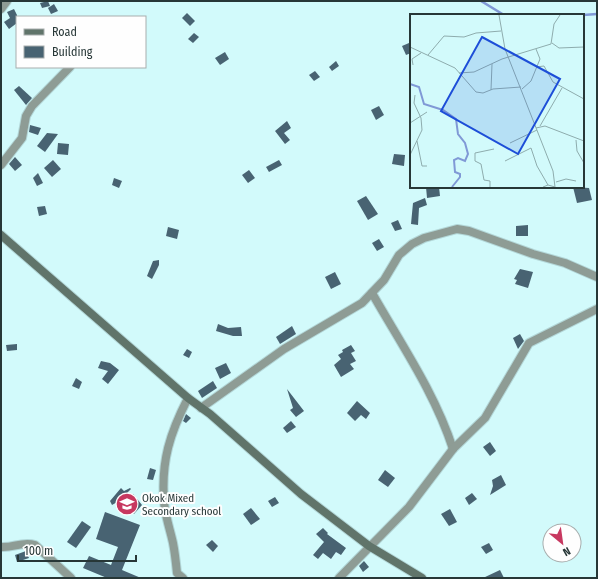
<svg xmlns="http://www.w3.org/2000/svg" width="598" height="579" font-family="'Fira Sans Condensed',sans-serif">
<style>
.lines{fill:none;stroke-linecap:round;stroke-linejoin:round}
.stream{stroke:#8099d6;stroke-width:2.5}
.building{fill:#486372}
.street-casing{stroke:#b3d7d8;stroke-width:10}
.secondary-casing{stroke:#b3d7d8;stroke-width:10}
.street{stroke:#8e9c95;stroke-width:8}
.secondary{stroke:#60746a;stroke-width:8}
.labels{text-anchor:middle;dominant-baseline:central;stroke-width:4;stroke-linejoin:round;paint-order:stroke}
.poi-label{font-size:11px;fill:#273737;stroke:#fefefe;text-anchor:start}
.inset-river{fill:none;stroke:#8099d6;stroke-width:2}
.inset-road{fill:none;stroke:#8eacad;stroke-width:1}
.view{fill:#1d4ed8;fill-opacity:0.15;stroke:#1d4ed8;stroke-width:2}
.inset-edge{fill:none;stroke:#273737;stroke-width:2}
</style>
<rect width="100%" height="100%" fill="#d2fafb"/>
<g class="lines">
<g class="stream">
<path d="M481,1L504,15"/>
<path d="M542,15H565"/>
<path d="M583,15L597,14"/>
</g>
</g>
<g class="building">
<path d="M48,1L50,6L42,8L40,3Z"/>
<path d="M54,4L58,11L51,14L48,8Z"/>
<path d="M14,9L17,15V23L9,29L4,22L10,18L7,12Z"/>
<path d="M187,13L195,21L190,26L182,18Z"/>
<path d="M194,33L199,37L193,43L188,39Z"/>
<path d="M409,43L411,53L406,55L402,46Z"/>
<path d="M225,52L229,59L220,65L215,58Z"/>
<path d="M336,61L339,66L332,71L329,67Z"/>
<path d="M315,71L320,77L314,81L309,75Z"/>
<path d="M19,86L32,98L26,105L14,90Z"/>
<path d="M379,106L384,115L376,120L371,110Z"/>
<path d="M287,121L291,128L284,133L290,140L285,144L275,131Z"/>
<path d="M30,125L41,128L38,135L29,132Z"/>
<path d="M47,133L58,134L45,152L37,146Z"/>
<path d="M58,143L69,144L68,155L57,154Z"/>
<path d="M394,154L405,155L404,166L392,164Z"/>
<path d="M15,157L22,165L15,171L9,164Z"/>
<path d="M53,160L61,169L52,177L44,168Z"/>
<path d="M279,160L282,165L269,172L266,167Z"/>
<path d="M249,170L255,178L248,183L242,175Z"/>
<path d="M38,173L43,183L37,186L33,178Z"/>
<path d="M114,178L122,181L119,188L112,185Z"/>
<path d="M426,187H439L440,196L427,198Z"/>
<path d="M573,187L589,188L592,200L577,203Z"/>
<path d="M366,196L378,214L368,220L357,201Z"/>
<path d="M425,198L427,205L419,208L418,225L411,224L413,203Z"/>
<path d="M45,206L47,214L39,216L37,207Z"/>
<path d="M398,220L402,229L395,231L391,223Z"/>
<path d="M528,225V236H516V226Z"/>
<path d="M168,227L179,230L177,239L166,236Z"/>
<path d="M379,239L384,247L377,251L372,243Z"/>
<path d="M159,260V265L152,279L147,276L153,261Z"/>
<path d="M520,269L533,272L528,288L515,284L517,280L514,279Z"/>
<path d="M335,272L341,284L331,289L325,277Z"/>
<path d="M218,324L228,328L241,327L242,336H233L216,331Z"/>
<path d="M292,326L296,334L280,344L276,337Z"/>
<path d="M520,334L524,341L518,349L513,338Z"/>
<path d="M17,344V350L7,351L6,345Z"/>
<path d="M351,345L355,351L351,353L356,361L350,364L354,369L341,377L334,365L341,359L338,355L343,352L342,350Z"/>
<path d="M187,349L192,352L189,358L183,355Z"/>
<path d="M101,361L110,363L119,370L108,384L102,379L108,371L98,368Z"/>
<path d="M226,363L231,373L220,379L215,368Z"/>
<path d="M76,378L82,382L79,389L72,386Z"/>
<path d="M213,381L217,388L202,398L198,391Z"/>
<path d="M287,389L304,411L296,417L290,410L293,408Z"/>
<path d="M357,401L370,413L366,419L361,415L355,421L347,413Z"/>
<path d="M186,414L191,418L186,423L183,421Z"/>
<path d="M291,421L296,427L287,433L283,428Z"/>
<path d="M490,442L496,451L490,456L483,447Z"/>
<path d="M150,468L156,470L153,480L147,479Z"/>
<path d="M385,470L395,478L388,487L378,480Z"/>
<path d="M501,475L506,485L490,495L493,486L492,480Z"/>
<path d="M121,488L124,491L130,488L131,489L127,493L131,497L133,494L142,505L134,514L119,501L112,505L110,501Z"/>
<path d="M472,493L477,499L469,505L465,498Z"/>
<path d="M275,497L279,503L272,507L268,501Z"/>
<path d="M251,508L260,519L251,525L243,514Z"/>
<path d="M450,509L457,522L449,526L441,514Z"/>
<path d="M105,512L140,525L122,570L141,578H107L83,568L89,556L111,565L118,547L96,539Z"/>
<path d="M82,521L91,527L76,548L67,542Z"/>
<path d="M323,528L328,533L327,534L346,548L341,555L336,552L331,559L323,553L318,559L313,555L324,542L316,534Z"/>
<path d="M212,540L218,546L213,552L206,545Z"/>
<path d="M489,543L493,550L486,554L481,547Z"/>
<path d="M26,551L29,558L17,562L15,555Z"/>
<path d="M364,561L369,567L363,572L359,566Z"/>
<path d="M500,570L504,578H483Z"/>
</g>
<g class="lines">
<g class="street-casing">
<g id="street">
<path d="M1,9L7,1"/>
<path d="M1,165L22,138L26,116L32,106L70,67"/>
<path d="M372,293C401,344 435,393 453,449"/>
<path d="M201,408L284,349L362,303L384,280L399,255L412,244L424,238L457,229L469,231L533,254L565,263L597,277"/>
<path d="M1,547C14,548 22,541 35,545L71,578"/>
<path d="M183,578L177,573C176,563 175,553 173,543C170,529 165,516 164,501C161,461 170,433 188,398"/>
<path d="M339,578L409,507L453,449L485,418L529,343L597,309"/>
</g>
</g>
<g class="secondary-casing">
<path id="secondary" d="M1,235L188,398L210,414L301,494L369,546L422,578"/>
</g>
<use href="#street" class="street"/>
<use href="#secondary" class="secondary"/>
</g>
<defs>
<g id="school-disc" transform="scale(1.15)"><circle r="9.5" fill="#c73860" stroke="#fefefe"/><path d="M0-5L7-2L0 1L-7-2ZM-4 1L0 2.5L4 1V4Q0 6-4 4Z" fill="#fff"/></g>
</defs>
<g fill-rule="evenodd">
<use href="#school-disc" x="127" y="504"/>
</g>
<g class="labels">
<g class="poi-label">
<text x="142" y="498">Okok Mixed<tspan x="142" dy="13">Secondary school</tspan></text>
</g>
</g>
<g transform="translate(410 14)">
<rect width="174" height="174" fill="#d2fafb"/>
<path class="inset-river" d="M0,70L9,73L14,90L33,96L46,105L48,120L55,129L58,140L55,147L48,144L44,146L45,158L50,160V163L42,173"/>
<path class="inset-road" d="M89,1L95,35L143,157L145,173M142,29L149,34L174,33M0,33L45,54L66,78L73,79L83,75L111,73M18,41L34,22L54,23L66,19L91,17M3,51L2,45L11,39M126,53L134,52L143,68L174,85M49,59L64,58L92,45L141,30L144,10L150,1M112,75L121,67L130,45L126,35M81,76L82,50M0,109L17,98M130,112L152,74M126,114L135,112L174,127M166,126L167,137L174,149M7,127L12,152H17M100,129L127,116M0,141L12,116L11,104L4,89L5,81M95,147L121,134L127,152L138,171M146,168L156,165L166,167M80,173V167L74,166L71,150L65,147V139L84,135M133,173L138,171L145,173"/>
<path class="view" d="M72,23L150,65L108,140L31,97Z"/>
<rect width="174" height="174" class="inset-edge"/>
</g>
<rect width="598" height="579" fill="none" stroke="#273737" stroke-width="4"/>
<rect x="16" y="16" width="130" height="52" fill="#fefefe" stroke="#a8aeae"/>
<rect x="24" y="29" width="20" height="6" fill="#60746a" stroke="#a8aeae"/>
<text x="52" y="36" font-size="12" fill="#273737">Road</text>
<rect x="24" y="46" width="20" height="12" fill="#486372" stroke="#a8aeae"/>
<text x="52" y="56" font-size="12" fill="#273737">Building</text>
<g transform="translate(562 543) rotate(151)"><circle r="19" fill="#fefefe" stroke="#a8aeae"/>
<path d="M0-3L7 15L0 10L-7 15Z" fill="#c73860"/>
<text y="-6" font-size="11" font-weight="bold" text-anchor="middle" fill="#273737">N</text>
</g>
<path d="M18 555v6h118v-6" fill="none" stroke="#273737" stroke-width="2"/>
<text x="24" y="555" font-size="12" fill="#273737" stroke="#fefefe" stroke-width="3" paint-order="stroke">100 m</text>
</svg>
